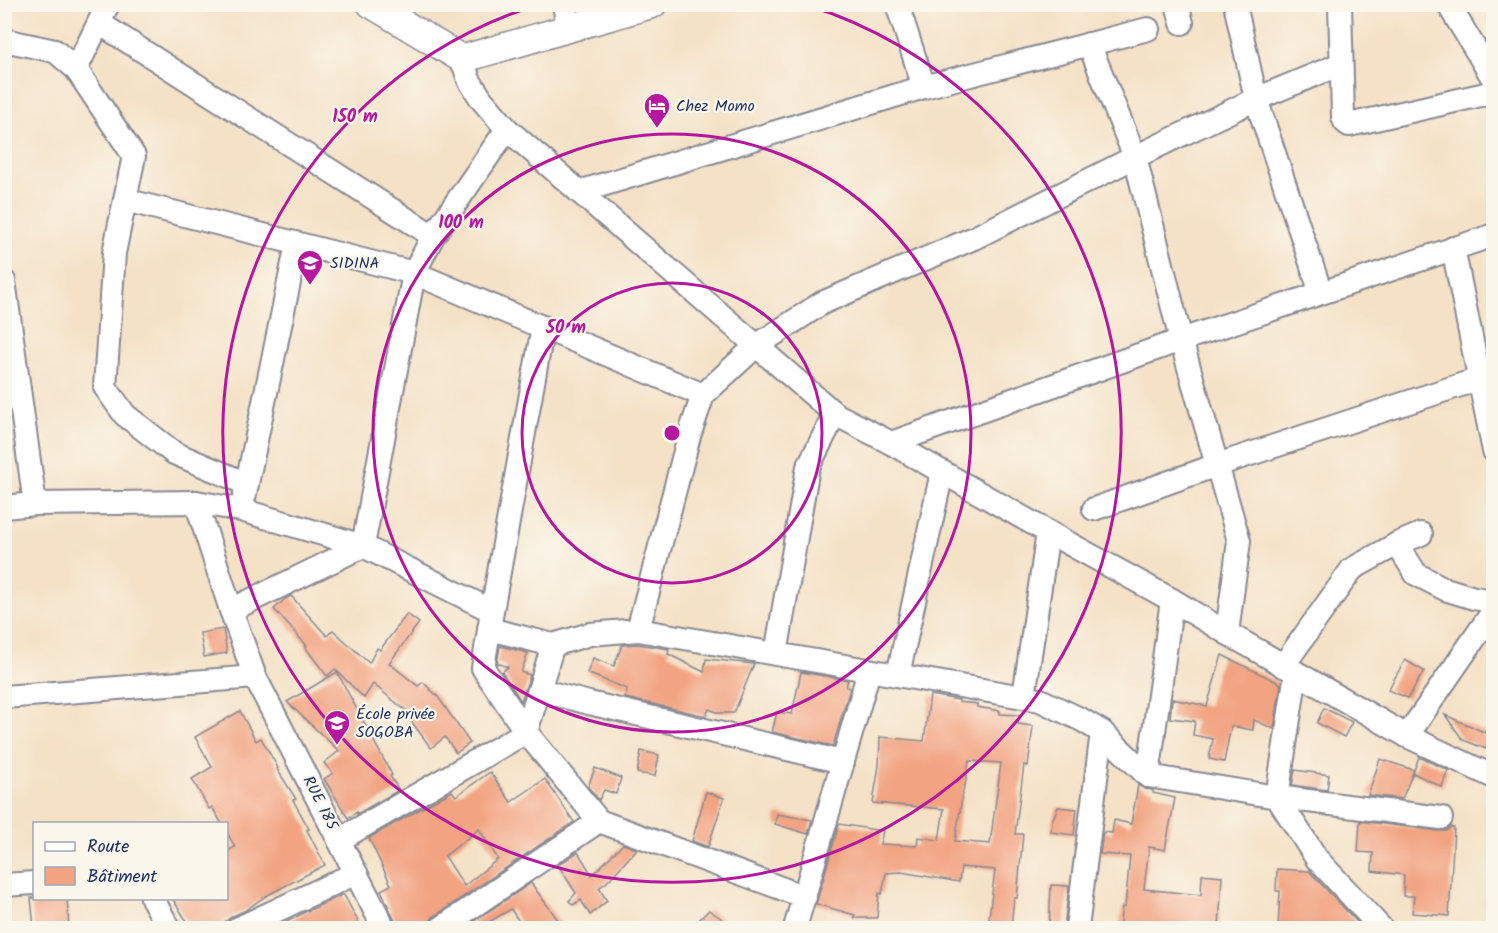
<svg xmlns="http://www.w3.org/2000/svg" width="1498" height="933" font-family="Kalam,sans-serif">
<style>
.building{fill:#f2a381;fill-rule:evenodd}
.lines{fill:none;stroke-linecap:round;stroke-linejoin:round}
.minor-casing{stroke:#888892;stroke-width:26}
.tertiary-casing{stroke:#888892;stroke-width:30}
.minor{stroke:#fff;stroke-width:22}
.tertiary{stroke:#fff;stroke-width:27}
.ring{fill:none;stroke:#b5179e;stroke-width:3}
.labels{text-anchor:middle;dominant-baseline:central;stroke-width:4.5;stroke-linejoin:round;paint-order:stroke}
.poi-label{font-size:16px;fill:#1b2f5e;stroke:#fbf7ec;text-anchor:start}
.street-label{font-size:16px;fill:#1b2f5e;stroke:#fbf7ec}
.centre{fill:#b5179e;stroke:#fbf7ec;stroke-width:3}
.ring-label{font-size:18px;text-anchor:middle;font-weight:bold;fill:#b5179e;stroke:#fbf7ec;stroke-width:4.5;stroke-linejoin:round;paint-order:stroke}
</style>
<rect width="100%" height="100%" fill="#fbf7ec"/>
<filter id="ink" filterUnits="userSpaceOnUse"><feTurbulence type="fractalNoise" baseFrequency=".0167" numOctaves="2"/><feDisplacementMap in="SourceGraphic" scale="12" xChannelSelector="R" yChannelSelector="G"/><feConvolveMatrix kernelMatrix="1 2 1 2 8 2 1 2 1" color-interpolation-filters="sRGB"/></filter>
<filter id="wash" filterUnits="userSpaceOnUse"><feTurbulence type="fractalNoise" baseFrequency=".008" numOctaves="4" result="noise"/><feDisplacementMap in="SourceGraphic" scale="24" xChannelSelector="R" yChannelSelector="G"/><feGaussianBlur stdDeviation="1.35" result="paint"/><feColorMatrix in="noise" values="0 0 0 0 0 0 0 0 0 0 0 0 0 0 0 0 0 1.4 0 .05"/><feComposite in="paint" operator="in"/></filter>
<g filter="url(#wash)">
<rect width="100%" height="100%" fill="#f4e1c6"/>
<g id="blocks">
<g class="building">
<path d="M291,596L327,636L333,630L369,663L377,648L380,650L407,614L419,623L389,663L418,686L423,682L435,694H436L470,743L456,753L445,737L431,748L408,717L410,714L373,684L364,698L335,669L327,676L305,647L307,646L274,609L285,599Z"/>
<path d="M223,629L227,653L204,657L200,633Z"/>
<path d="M637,644L669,649L668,654L704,672L706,659L754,664L734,713H718L709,709L706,716L625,698L627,689L587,673L593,658L614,666L622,645Z"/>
<path d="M500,646L528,653L521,672L530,675L521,701L502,672L508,667L497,663Z"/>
<path d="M1222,655L1281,684L1274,729L1254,720L1253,730L1231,726L1224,762L1209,759L1213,739L1193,735L1195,721L1170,718L1172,699L1207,706Z"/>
<path d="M1405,660L1424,671L1408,698L1388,690Z"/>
<path d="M337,672L392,775L390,776L399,790L357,814V812L348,818L324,779L333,773L324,763L339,751L287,702Z"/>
<path d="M801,672L848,680L846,687L850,688L833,746L772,732L777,712L792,714Z"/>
<path d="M930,695L959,700V702L977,704V707L1000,711V714L1019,715L1018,724L1033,726L1028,766L1024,765L1015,834H1023L1017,898H1014L1011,928L988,925L995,870L961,867L959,882L901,872L886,873L882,894L879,893L877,918H854L855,915L816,904L839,824L883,831L880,844L917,846L918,837L939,840L944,809L873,803L879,765L880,737L924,741ZM969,761L1001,763L990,844L955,841L964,786H965Z"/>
<path d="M1324,708L1352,722L1344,737L1317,723Z"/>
<path d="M240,711L256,741L261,738L278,768L277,769L296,799L293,800L309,829L307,830L325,865L266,896L244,911L233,916L216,928H191L172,898H226V852L235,847L226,831V824H222L212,807L209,809L192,779L212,767L195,737Z"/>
<path d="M1445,715L1491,735L1486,749L1463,740Z"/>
<path d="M641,751L659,755L655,776L637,773Z"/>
<path d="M1419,757L1448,770L1442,787L1413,773Z"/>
<path d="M1380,759L1414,770L1402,799L1368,795Z"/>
<path d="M595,768L621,778L616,794L604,790L599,800L588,787Z"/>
<path d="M1295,770L1329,775L1327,790L1292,785Z"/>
<path d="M490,772L511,802L545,779L574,822L433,917L429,922L428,928H398L381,890L391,885L369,838L452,791L456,796ZM479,829L498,859L464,886L445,856Z"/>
<path d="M1138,785L1145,789L1153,790V793L1175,798L1165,850L1149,847L1144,889L1201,895L1202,874L1222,876L1219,928H1119L1122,907H1125L1130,856L1100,854L1103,832L1112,833L1114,820L1131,824Z"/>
<path d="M706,792L724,798L708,847L692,841Z"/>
<path d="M1058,807L1077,809L1074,835L1051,832L1052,820Z"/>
<path d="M777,814L812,820L808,834L775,824Z"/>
<path d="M1360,821L1439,831H1446L1451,827L1454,828L1449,916L1412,913L1414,896H1403L1404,875L1372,871L1373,853L1358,852Z"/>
<path d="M623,844L637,849L607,882L599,888L607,901L590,915L581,900L573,905L569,901L576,893L558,865L578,852L592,875Z"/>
<path d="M1277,869L1309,871L1360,925V928H1278L1280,891H1276Z"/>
<path d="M531,883L564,928H523L511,909L479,928H464Z"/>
<path d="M1051,885L1069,886L1064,928H1049Z"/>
<path d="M342,895H344L359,923L348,928H275L307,911Z"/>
<path d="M31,898H67L69,928H34Z"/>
<path d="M709,910L735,928H691Z"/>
</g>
</g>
</g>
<g filter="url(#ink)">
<use href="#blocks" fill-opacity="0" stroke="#888892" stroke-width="1.5"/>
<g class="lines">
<g class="minor-casing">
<g id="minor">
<path d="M564,4L568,28"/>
<path d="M897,4L924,87"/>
<path d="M1177,4L1182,23"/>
<path d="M1235,4L1256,99L1321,293"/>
<path d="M1340,4L1343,117L1345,122L1349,125L1494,92"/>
<path d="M1448,4L1494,80"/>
<path d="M99,23L433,236"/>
<path d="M4,40L55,51L76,69L134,156L114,253L105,387L125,415L174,453L247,484"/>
<path d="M1089,44L1135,157L1181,340L1239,541L1227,633"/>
<path d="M462,59L469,80L482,100L507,129L835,414L891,443L1048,532L1172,600L1227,633L1407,736L1494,777"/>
<path d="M76,69L108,4"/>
<path d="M579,192L924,87L1148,29"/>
<path d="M125,200L414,273L703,395"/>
<path d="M1453,248L1494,451"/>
<path d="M4,281L35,504"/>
<path d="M543,327L492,611L483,668L526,732L599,821L805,897"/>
<path d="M891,443L1181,340L1494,235"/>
<path d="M244,498L297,244"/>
<path d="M196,502L231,610L255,677L384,928"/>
<path d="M4,507L35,504L196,502L241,510L363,546L492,611"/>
<path d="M1094,509L1217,465L1479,379L1494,377"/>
<path d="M1397,544L1416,574L1445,589L1474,598L1494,601"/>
<path d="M363,546L414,273L433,236L507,129"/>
<path d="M231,610L363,546"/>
<path d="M489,629L553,645L590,634L638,630L1040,700L1082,720L1102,732L1148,776L1277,797L1317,859L1381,928"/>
<path d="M638,630L689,436L703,395L756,346L822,303L974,238L1135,157L1256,99L1341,64"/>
<path d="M776,654L808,467L835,414"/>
<path d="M1283,666L1352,569L1397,544L1421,534"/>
<path d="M1296,673L1277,797L1441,818"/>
<path d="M898,675L942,472"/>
<path d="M539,690L589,703L843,762"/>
<path d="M1024,696L1048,532"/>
<path d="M4,697L255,677"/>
<path d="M1407,736L1494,610"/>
<path d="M1148,776L1172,600"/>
<path d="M339,840L526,732L553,645"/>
<path d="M4,885L34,883"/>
<path d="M152,898L169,928"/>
<path d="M239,928L356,873"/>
<path d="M441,928L599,821"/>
<path d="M795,928L869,671"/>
<path d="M1077,928L1102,732"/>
</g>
</g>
<g class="tertiary-casing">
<path id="tertiary" d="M371,4L462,59L653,4"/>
</g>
<use href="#minor" class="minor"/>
<use href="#tertiary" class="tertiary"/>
</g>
</g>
<g class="ring">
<circle cx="672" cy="433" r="150"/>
<circle cx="672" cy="433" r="299"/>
<path d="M807 5A449 449 0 1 1 537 5"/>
</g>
<defs>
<g id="hotel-pin" transform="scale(1.35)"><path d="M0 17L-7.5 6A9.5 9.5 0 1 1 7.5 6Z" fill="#b5179e" stroke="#fbf7ec"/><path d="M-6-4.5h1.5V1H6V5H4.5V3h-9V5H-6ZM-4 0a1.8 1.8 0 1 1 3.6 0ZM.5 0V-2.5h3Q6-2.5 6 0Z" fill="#fff"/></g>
<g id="school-pin" transform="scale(1.35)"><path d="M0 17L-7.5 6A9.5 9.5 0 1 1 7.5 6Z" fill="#b5179e" stroke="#fbf7ec"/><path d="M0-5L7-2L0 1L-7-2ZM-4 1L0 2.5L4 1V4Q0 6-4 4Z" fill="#fff"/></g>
</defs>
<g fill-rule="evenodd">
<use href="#hotel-pin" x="657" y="106"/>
<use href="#school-pin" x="310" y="263"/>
<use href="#school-pin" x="337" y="723"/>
</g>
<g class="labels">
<g class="poi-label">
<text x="676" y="106">Chez Momo</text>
<text x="330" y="263">SIDINA</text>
<text x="356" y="714">École privée<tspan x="356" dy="18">SOGOBA</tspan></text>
</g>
<g class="street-label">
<text transform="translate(320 803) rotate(63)">RUE 185</text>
</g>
</g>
<circle cx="672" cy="433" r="9" class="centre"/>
<g class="ring-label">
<text x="355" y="122">150 m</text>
<text x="461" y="228">100 m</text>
<text x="566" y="333">50 m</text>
</g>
<rect width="1498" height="933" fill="none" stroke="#fbf7ec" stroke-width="24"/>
<rect x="33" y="822" width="195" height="78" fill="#fbf7ec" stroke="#a1a7b3" stroke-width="1.5"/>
<rect x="45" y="842" width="30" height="9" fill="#ffffff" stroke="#a1a7b3" stroke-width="1.5"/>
<text x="87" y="852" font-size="18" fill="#1b2f5e">Route</text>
<rect x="45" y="867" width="30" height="18" fill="#f2a381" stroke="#a1a7b3" stroke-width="1.5"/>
<text x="87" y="882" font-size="18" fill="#1b2f5e">Bâtiment</text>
</svg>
